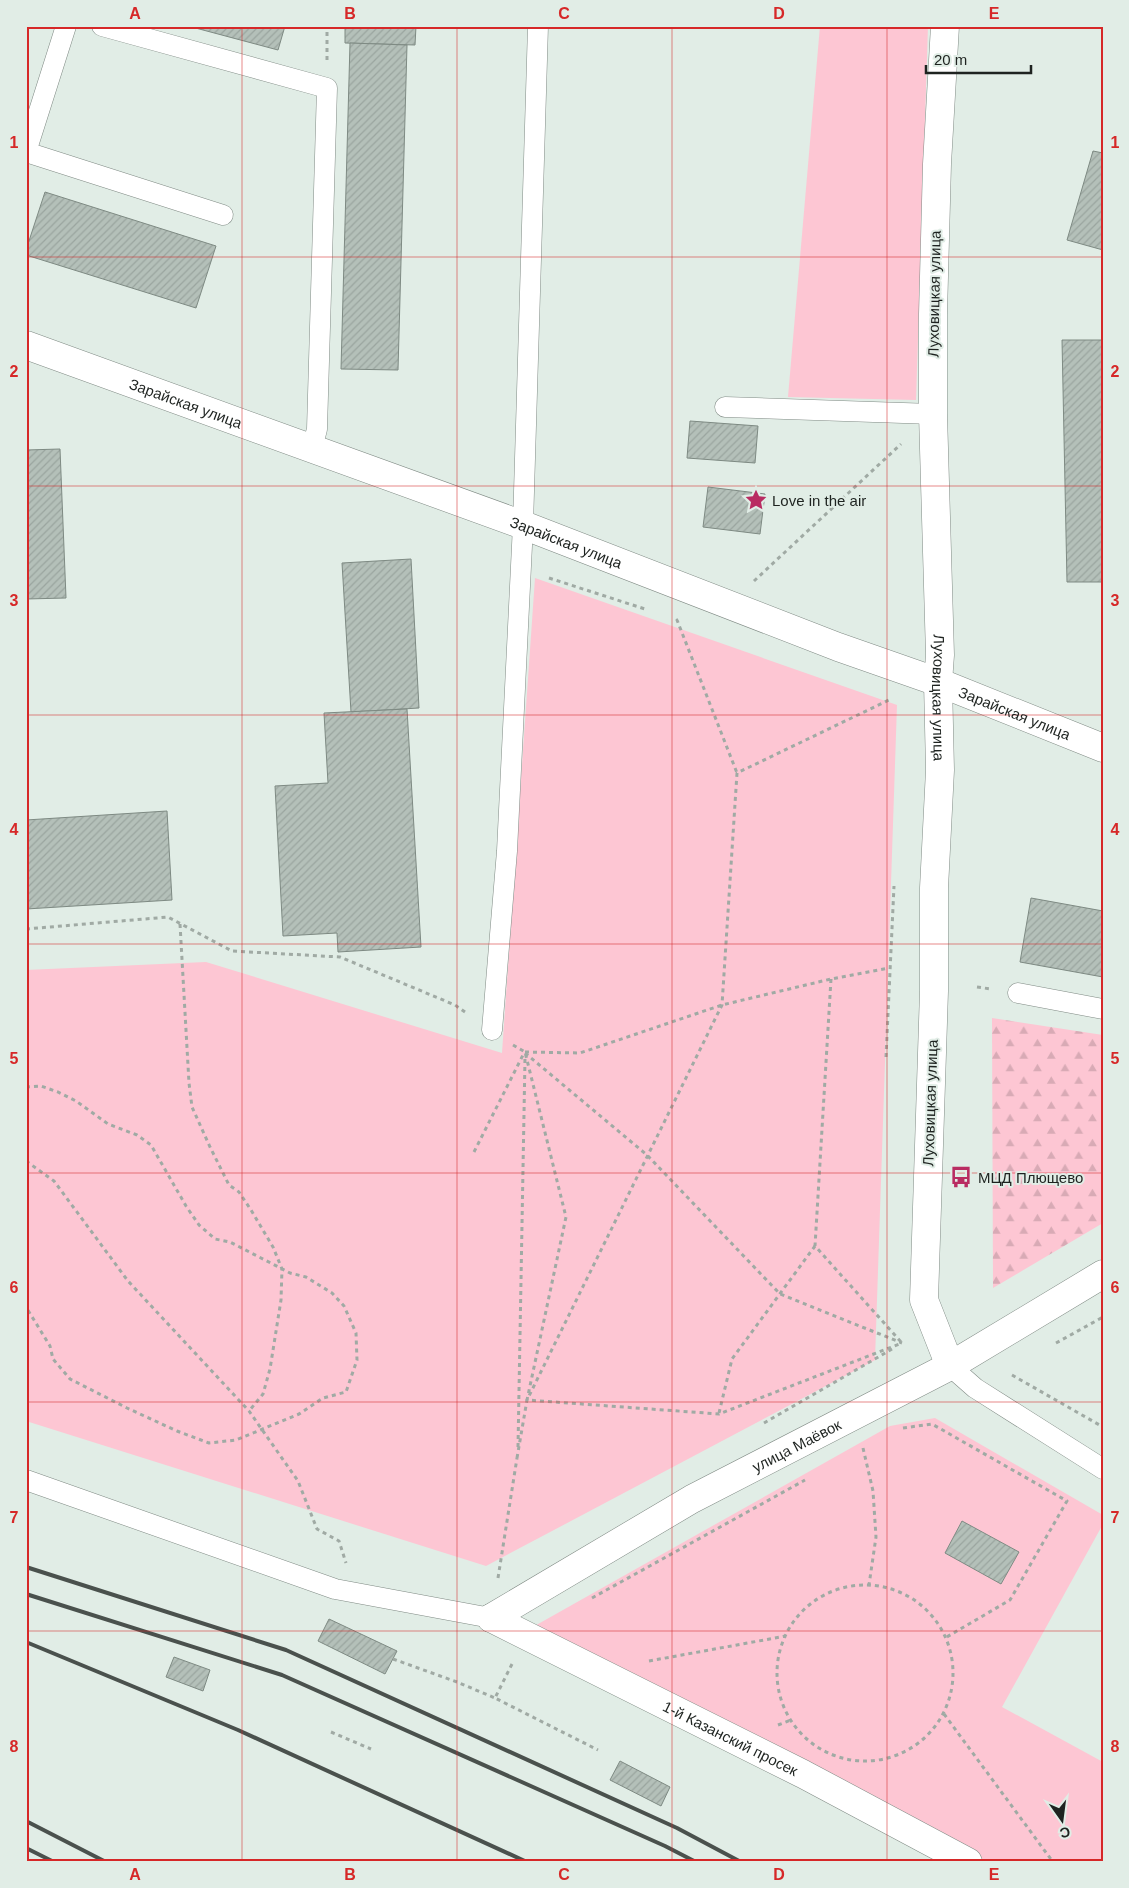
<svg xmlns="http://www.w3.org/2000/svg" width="1129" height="1888" font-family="Arial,sans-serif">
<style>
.forest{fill:url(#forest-firs)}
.green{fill:#fdc6d3}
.building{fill:url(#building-hatch);stroke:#7e8a83}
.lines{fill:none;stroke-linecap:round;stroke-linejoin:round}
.lane-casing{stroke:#808b85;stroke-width:21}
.street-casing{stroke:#808b85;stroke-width:29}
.path{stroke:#a0aaa4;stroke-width:3;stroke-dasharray:4 4;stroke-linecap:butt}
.lane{stroke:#fff;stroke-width:20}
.street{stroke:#fff;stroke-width:28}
.rail{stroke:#4a514d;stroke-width:4}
.grid{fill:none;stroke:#d62828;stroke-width:1;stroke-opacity:0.55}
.labels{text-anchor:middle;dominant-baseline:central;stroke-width:4;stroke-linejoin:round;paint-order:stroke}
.street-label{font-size:15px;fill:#1e2320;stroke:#e1ede6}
.poi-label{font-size:15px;fill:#1e2320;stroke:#e1ede6;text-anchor:start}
.neatline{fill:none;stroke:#d62828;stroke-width:2}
.grid-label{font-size:16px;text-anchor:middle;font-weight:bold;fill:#d62828}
</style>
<defs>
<pattern id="forest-firs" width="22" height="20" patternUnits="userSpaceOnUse" patternTransform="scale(1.25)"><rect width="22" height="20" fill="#fdc6d3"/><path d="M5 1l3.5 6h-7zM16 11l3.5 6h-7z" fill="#d8aab5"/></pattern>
<pattern id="building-hatch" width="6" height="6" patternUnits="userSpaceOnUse" patternTransform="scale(1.25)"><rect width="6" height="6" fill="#b4c0b9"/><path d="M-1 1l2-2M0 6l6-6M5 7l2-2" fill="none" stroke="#9aa59f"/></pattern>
</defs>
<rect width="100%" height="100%" fill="#e1ede6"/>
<path class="forest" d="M992,1018L1103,1035V1223L993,1288Z"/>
<g class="green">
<path d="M820,26H928L916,400L788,397Z"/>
<path d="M535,578L897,705L875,1360L486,1566L26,1421V970L206,962L502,1053Z"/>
<path d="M935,1418L1103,1515V1524L1002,1707L1103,1762V1862H987L531,1628L890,1426Z"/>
</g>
<g class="building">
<path d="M188,26H285L278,50Z"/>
<path d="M345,26H416L415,45L345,43Z"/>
<path d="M350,43L407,45L398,370L341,369Z"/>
<path d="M1093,151L1103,153V250L1067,240Z"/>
<path d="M45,192L216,246L196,308L26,255V250Z"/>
<path d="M1062,340H1103V582H1067Z"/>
<path d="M690,421L758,426L755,463L687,458Z"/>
<path d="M60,449L66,598L26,599V450Z"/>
<path d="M708,487L765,494L760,534L703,527Z"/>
<path d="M411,559L419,708L351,712L342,563Z"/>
<path d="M407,709L421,947L338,952L337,933L283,936L275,786L328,783L324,713Z"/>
<path d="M167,811L172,900L26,909V820Z"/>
<path d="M1031,898L1103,911V977L1020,962Z"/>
<path d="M962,1521L1019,1552L1001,1584L945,1553Z"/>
<path d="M329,1619L397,1651L385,1674L318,1641Z"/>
<path d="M174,1657L210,1670L203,1691L166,1677Z"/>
<path d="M620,1761L670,1787L661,1806L610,1780Z"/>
</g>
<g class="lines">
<g class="lane-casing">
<g id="lane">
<path d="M66,26L26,152L223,215"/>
<path d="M102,26L327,88L317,429L312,449"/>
<path d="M725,407L933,414"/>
<path d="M1018,993L1103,1009"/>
<path d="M492,1030L507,851L523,525L538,26"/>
<path d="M950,1366L975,1388L1103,1469"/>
<path d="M26,1480L335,1589L491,1618"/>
</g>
</g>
<g class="street-casing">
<g id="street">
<path id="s1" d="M945,26L937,164L933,314V414L940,655L938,682L940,770L934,888V991L924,1300L950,1366"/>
<path id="s2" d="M26,345L523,525L838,647L938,682L1103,748"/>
<path id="s3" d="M491,1618L692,1499L950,1366L1103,1274"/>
<path id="s4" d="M491,1618L803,1774L968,1862"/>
</g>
</g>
<g class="path">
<path d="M327,60V26"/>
<path d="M549,578L645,609"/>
<path d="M754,581L901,444"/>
<path d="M678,620H677L737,773"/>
<path d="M180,924L189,1083L192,1107L210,1147L229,1185L239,1192L251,1210L273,1247L282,1269L281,1300L270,1369L263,1394L249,1411"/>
<path d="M26,929L168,917L232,951L340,957L455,1005L465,1012"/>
<path d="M831,979L815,1246L902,1343"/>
<path d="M977,987L991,989"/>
<path d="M513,1045L525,1052L566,1217L527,1400L719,1414L902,1343"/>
<path d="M525,1052L580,1053L722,1005L831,979L889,968"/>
<path d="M525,1053L647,1155L780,1294L902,1343"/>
<path d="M886,1057L894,886"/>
<path d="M26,1087L41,1086L58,1092L76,1101L108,1124L137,1135L151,1145L186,1206L199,1225L215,1239L230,1242L290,1273L306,1277L332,1293L344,1306L356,1333L357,1360L346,1392L323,1398L299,1414L236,1440L209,1443L177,1431L127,1408L70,1379L53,1359L50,1346L26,1307"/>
<path d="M474,1152L524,1053"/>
<path d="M26,1161L54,1181L128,1281L249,1411L298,1481L317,1529L339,1541L346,1563"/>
<path d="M1056,1343L1103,1317"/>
<path d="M1012,1375L1103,1427"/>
<path d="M719,1413L732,1359L815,1246"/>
<path d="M764,1423L892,1349"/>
<path d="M903,1428L932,1424L1067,1501L1010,1600L945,1638"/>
<path d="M518,1447L525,1058"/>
<path d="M863,1448L873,1491L876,1537L869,1585"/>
<path d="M517,1458L527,1400L722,1005L737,773L891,699"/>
<path d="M498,1578L517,1458"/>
<circle cx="865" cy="1673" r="88"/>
<path d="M592,1598L805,1480"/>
<path d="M393,1659L457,1682L495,1698"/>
<path d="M649,1661L786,1636"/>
<path d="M512,1664L495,1698L598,1750"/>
<path d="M944,1714L1053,1862"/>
<path d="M778,1725L791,1720"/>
<path d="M331,1732L371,1749"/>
</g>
<use href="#lane" class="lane"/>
<use href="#street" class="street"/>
<g class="rail">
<path d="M26,1567L286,1650L677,1828L741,1862"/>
<path d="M26,1594L282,1675L665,1846L696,1862"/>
<path d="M26,1642L238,1730L527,1862"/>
<path d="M26,1821L106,1862"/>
<path d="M26,1848L54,1862"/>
</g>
</g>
<path class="grid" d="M242,26V1862M457,26V1862M672,26V1862M887,26V1862M26,257H1103M26,486H1103M26,715H1103M26,944H1103M26,1173H1103M26,1402H1103M26,1631H1103"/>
<defs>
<g id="sight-bare" transform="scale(1.725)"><path d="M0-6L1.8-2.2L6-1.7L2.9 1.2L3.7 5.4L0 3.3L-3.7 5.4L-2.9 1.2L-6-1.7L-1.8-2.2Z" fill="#b92c62" stroke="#e1ede6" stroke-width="2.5" paint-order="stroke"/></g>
<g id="bus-bare" transform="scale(1.725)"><path d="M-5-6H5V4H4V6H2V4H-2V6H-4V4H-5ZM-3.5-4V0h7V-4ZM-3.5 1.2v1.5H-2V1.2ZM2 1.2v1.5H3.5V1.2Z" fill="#b92c62" stroke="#e1ede6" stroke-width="2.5" paint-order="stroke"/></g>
</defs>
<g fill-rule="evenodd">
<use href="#sight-bare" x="756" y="500"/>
<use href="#bus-bare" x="961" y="1177"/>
</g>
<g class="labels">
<g class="street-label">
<text transform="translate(934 294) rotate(-89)">Луховицкая улица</text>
<text stroke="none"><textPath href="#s2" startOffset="170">Зарайская улица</textPath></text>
<text stroke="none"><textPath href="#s2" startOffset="575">Зарайская улица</textPath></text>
<text stroke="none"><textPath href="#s1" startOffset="672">Луховицкая улица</textPath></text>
<text stroke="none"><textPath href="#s2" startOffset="1055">Зарайская улица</textPath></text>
<text transform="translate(930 1103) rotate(-88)">Луховицкая улица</text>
<text stroke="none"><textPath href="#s3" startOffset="351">улица Маёвок</textPath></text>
<text stroke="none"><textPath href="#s4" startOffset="268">1-й Казанский просек</textPath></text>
</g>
<g class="poi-label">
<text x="772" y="500">Love in the air</text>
<text x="978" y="1177">МЦД Плющево</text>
</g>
</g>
<rect width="1129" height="1888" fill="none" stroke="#e1ede6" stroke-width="55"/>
<g transform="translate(1062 1820) rotate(166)" stroke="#e1ede6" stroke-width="4" paint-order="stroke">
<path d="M0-4L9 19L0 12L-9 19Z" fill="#1e2320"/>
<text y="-8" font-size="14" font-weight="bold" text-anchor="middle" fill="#1e2320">С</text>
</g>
<path d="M926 65v8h105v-8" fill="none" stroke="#1e2320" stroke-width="2.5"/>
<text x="934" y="65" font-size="15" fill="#1e2320" stroke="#e1ede6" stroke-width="4" paint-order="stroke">20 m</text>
<rect x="28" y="28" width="1074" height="1832" class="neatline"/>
<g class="grid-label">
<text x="135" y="19">A</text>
<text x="350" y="19">B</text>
<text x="564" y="19">C</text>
<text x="779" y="19">D</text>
<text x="994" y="19">E</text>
<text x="14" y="148">1</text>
<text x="1115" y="148">1</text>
<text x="14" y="377">2</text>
<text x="1115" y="377">2</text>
<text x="14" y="606">3</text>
<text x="1115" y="606">3</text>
<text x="14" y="835">4</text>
<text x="1115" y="835">4</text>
<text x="14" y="1064">5</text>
<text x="1115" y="1064">5</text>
<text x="14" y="1293">6</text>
<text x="1115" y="1293">6</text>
<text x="14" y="1523">7</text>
<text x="1115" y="1523">7</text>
<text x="14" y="1752">8</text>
<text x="1115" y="1752">8</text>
<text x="135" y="1880">A</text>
<text x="350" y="1880">B</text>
<text x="564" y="1880">C</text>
<text x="779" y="1880">D</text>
<text x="994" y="1880">E</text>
</g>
</svg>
